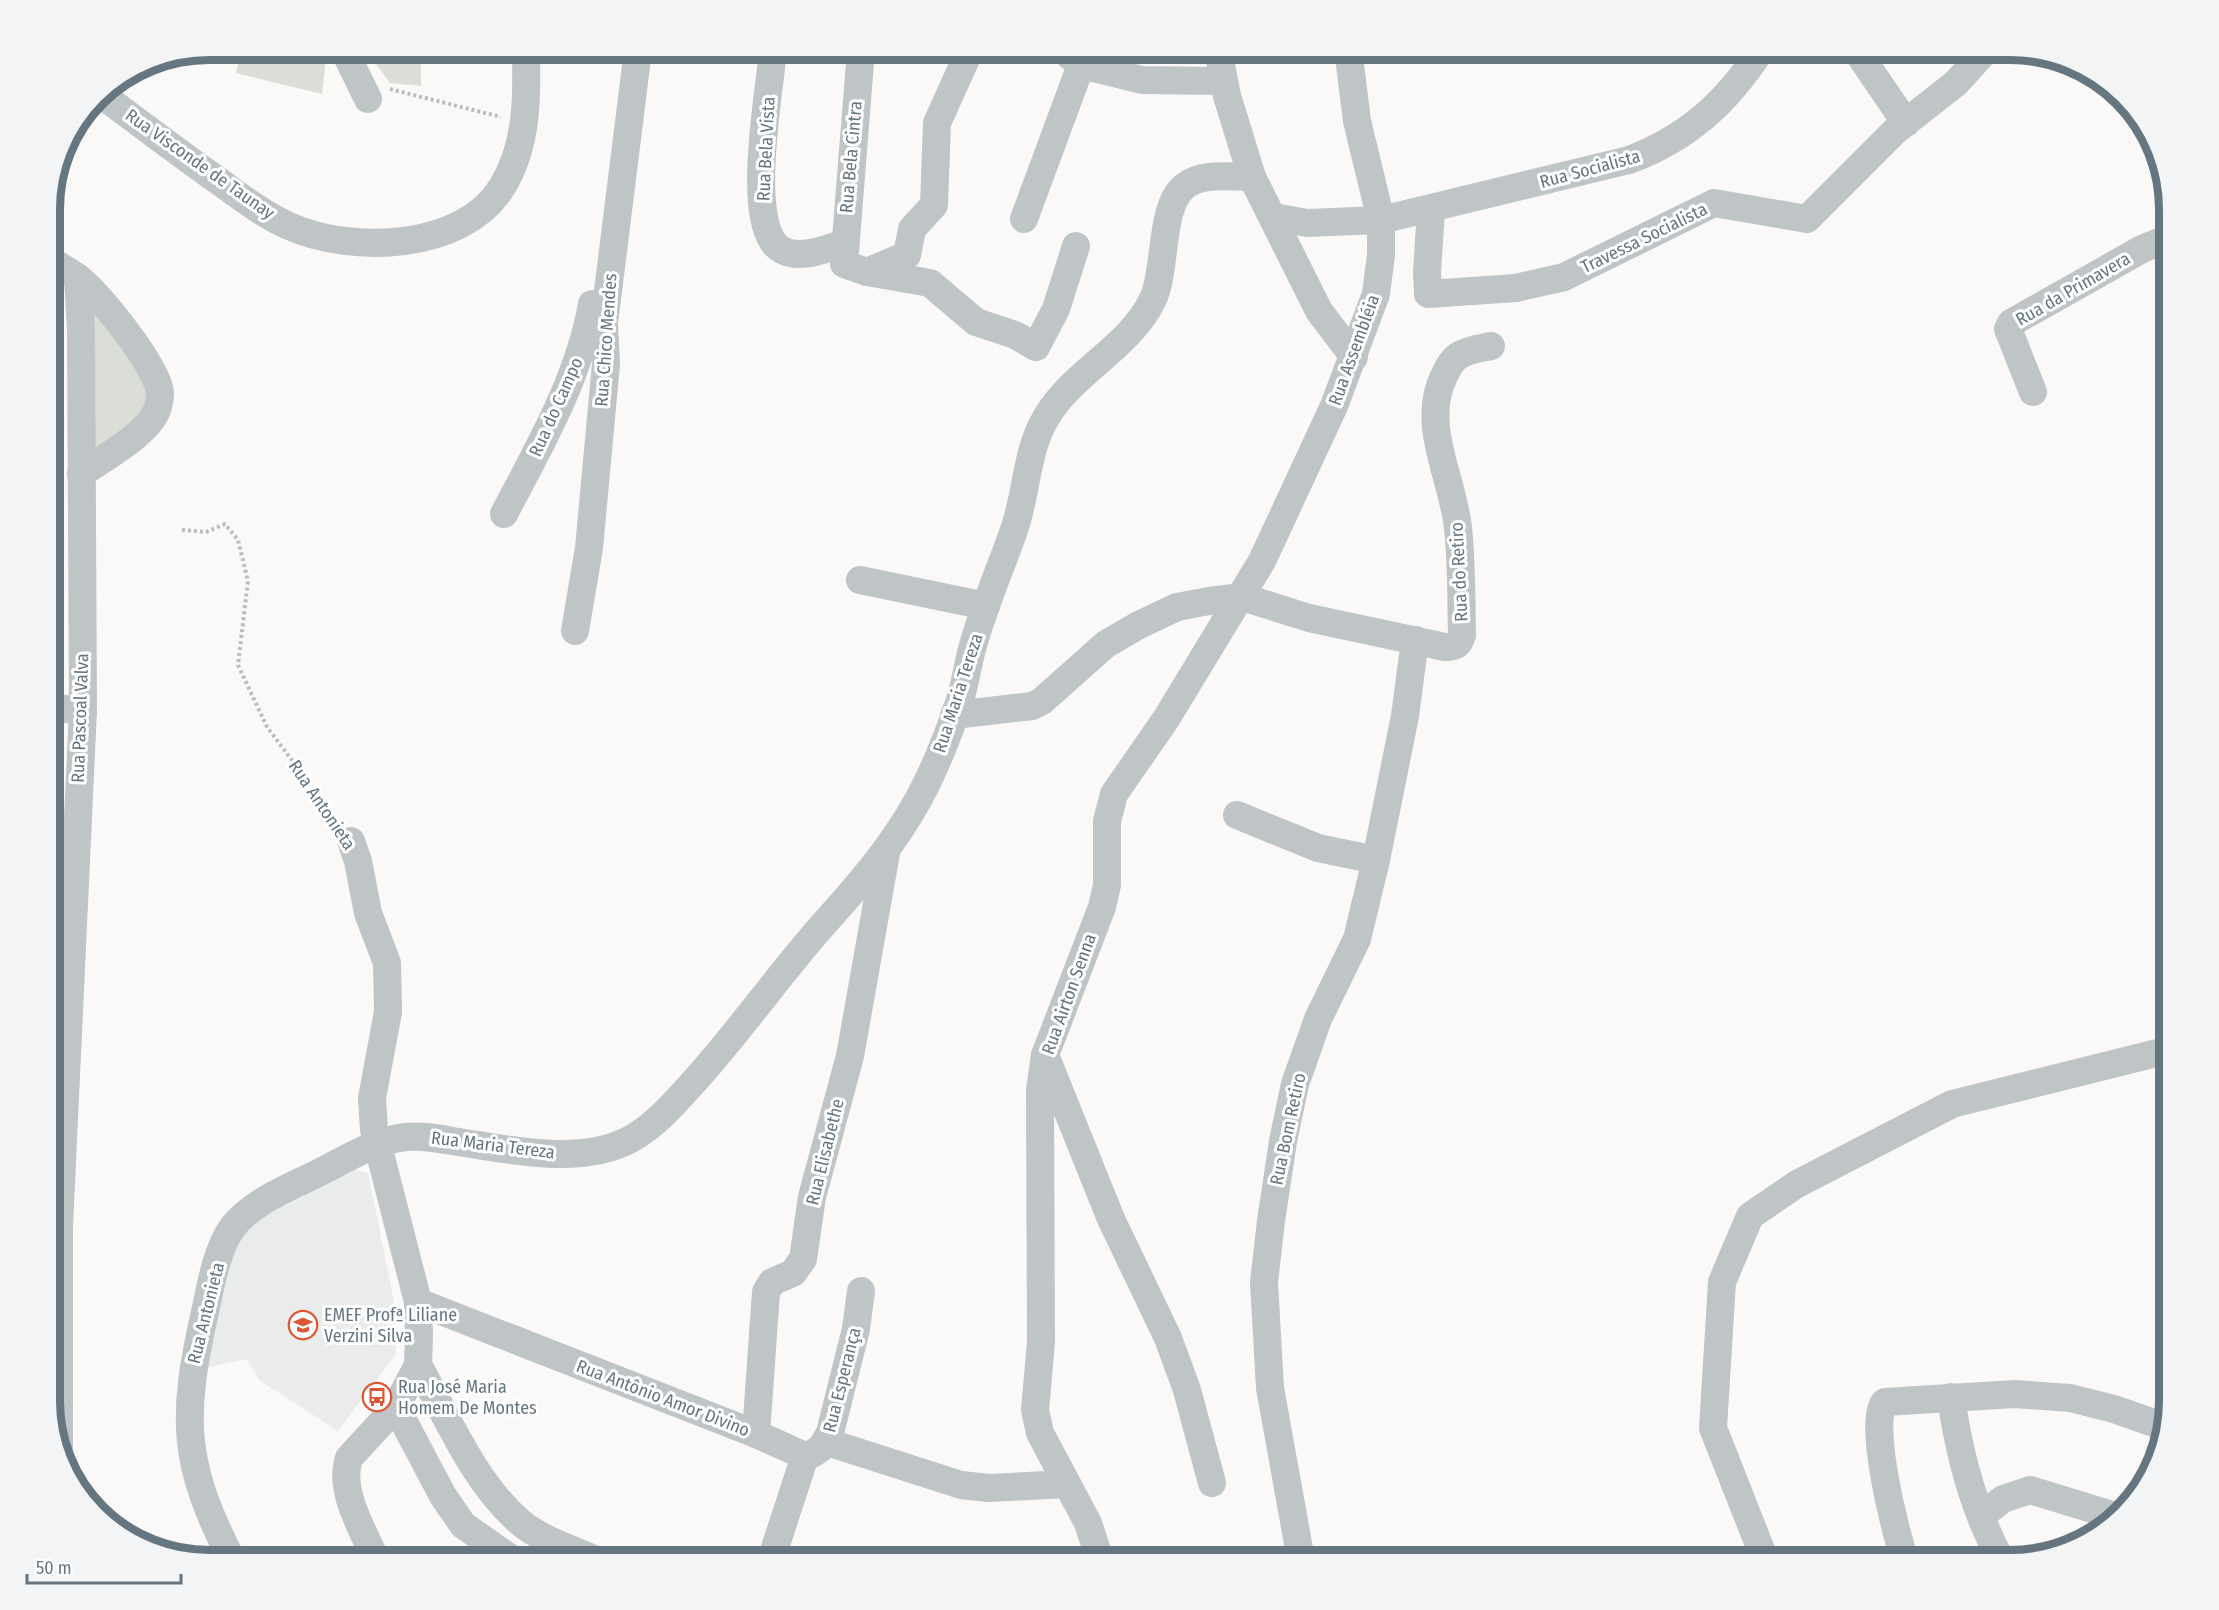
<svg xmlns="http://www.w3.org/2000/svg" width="2219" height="1610" font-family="'Fira Sans Condensed',sans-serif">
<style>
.built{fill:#eaebeb}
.green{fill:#daded7}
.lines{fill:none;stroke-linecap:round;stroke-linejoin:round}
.path{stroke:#babdc0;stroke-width:4;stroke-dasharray:3 3;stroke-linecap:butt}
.minor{stroke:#bfc4c7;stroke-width:28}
.labels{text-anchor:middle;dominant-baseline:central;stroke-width:6;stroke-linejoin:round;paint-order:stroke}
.street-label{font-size:18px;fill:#667681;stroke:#fff}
.poi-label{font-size:18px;fill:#667681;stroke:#fff;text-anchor:start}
.rim{fill:none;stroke:#667681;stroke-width:8}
</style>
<rect width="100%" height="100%" fill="#faf9f8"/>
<path class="built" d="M347,1167L368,1173L393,1297L396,1354L338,1431L259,1380L247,1359L204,1368L230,1241L267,1214Z"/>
<g class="green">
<path d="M241,50H327L322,94L236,73Z"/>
<path d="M366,50H421V86L390,83Z"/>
<path d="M91,307L145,377L149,393L138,422L84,458Z"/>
</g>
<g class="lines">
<g class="path">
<path d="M390,89L501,117"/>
<path d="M182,530L206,532L225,524L238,540L248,581L238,665L267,727L339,823"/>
</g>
<g class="minor">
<path d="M344,50L368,99"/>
<path d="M773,50C770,89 743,230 782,250C800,260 826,249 844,243"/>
<path d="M861,50L844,264L867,272L930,283L976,322L1015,335L1036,347L1056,309L1076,246"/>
<path d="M1063,50L1081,65L1142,80L1224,81"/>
<path d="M1218,50L1227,96L1252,177L1319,311L1354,357"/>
<path d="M1856,50L1906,123"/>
<path d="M98,95L110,101C146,128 183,156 220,182C242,198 264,215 289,226C351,254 463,251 502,187C528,145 527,96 526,50"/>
<path d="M1431,209L1427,272L1428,294L1516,288L1564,277L1714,203L1807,219L1895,131L1956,83L1986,50"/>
<path d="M1273,217L1307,223L1381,220L1629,160C1688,138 1727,102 1761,50"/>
<path d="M1024,219L1081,65"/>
<path d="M50,260C59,266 69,271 77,277C99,294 156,364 160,392C160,397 159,404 157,410C147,435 103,458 81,474"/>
<path d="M867,272L907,255L912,229L934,205L937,123L970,50"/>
<path d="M2033,392L2008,329L2011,323L2142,249L2169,238"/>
<path d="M504,514C539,447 579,379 592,304"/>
<path d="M860,580L986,606"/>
<path d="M575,631L589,548L606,364L604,323L638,50"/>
<path d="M50,708L83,710"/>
<path d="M954,715L1032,706L1042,701L1106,644L1139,625L1177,607L1209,601L1242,597L1309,618L1445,647C1456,647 1459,645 1462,635C1461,600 1462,563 1458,528C1453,478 1420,425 1444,376C1449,366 1453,357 1464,353C1472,349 1482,348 1491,346"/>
<path d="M1237,815L1318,848L1376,860"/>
<path d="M351,841L358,861L368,913L387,963L388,1012L372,1098L374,1130L418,1302L419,1335L418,1365L396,1407L349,1458C338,1491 363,1530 376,1560"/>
<path d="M1045,1055L1111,1219L1168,1338L1187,1390L1212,1483"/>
<path d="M418,1302L756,1434L805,1456"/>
<path d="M418,1365C448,1418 474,1483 521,1523C542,1540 572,1549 596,1560"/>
<path d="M1951,1397C1959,1454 1973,1509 2001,1560"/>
<path d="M396,1407L443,1496L463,1525L513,1560"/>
<path d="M756,1434L766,1292L772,1282L793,1273L803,1259L812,1197L850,1056L886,853"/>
<path d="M827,1442L961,1485L989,1488L1067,1484"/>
<path d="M59,1447V1226L83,710L81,329L78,278"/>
<path d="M812,1454L821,1448L830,1433L856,1329L861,1291"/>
<path d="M1981,1516L2003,1499L2030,1490L2115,1516"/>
<path d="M232,1560C182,1463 181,1418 205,1312C211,1285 216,1251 232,1228C253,1200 294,1186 324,1170C350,1157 377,1140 406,1137C426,1135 445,1140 465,1143C516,1151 583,1165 631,1139C654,1126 672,1106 690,1086C737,1035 776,978 822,926C858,886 892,847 918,800C935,769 949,733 960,700C966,681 968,661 974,642C985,604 1001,567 1014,530C1026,496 1026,457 1042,425C1067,374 1129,350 1153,299C1167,269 1159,206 1185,186C1202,172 1231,177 1252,177"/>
<path d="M771,1560L805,1456"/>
<path d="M1100,1560L1088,1523L1040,1433L1035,1410L1041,1342L1040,1090L1045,1055L1102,907L1107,885V821L1114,794L1166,719L1262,561L1334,406L1376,294L1381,255V220L1357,121L1350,65V50"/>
<path d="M1301,1560L1270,1388L1264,1282L1271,1221L1283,1141L1295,1084L1318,1019L1357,939L1376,860L1405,716L1415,640"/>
<path d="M1765,1560L1713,1428L1722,1282L1750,1216L1797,1184L1952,1104L2169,1050"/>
<path d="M1905,1560C1896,1536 1867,1420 1885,1402L2015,1394L2070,1398L2114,1409L2165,1427"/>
</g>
</g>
<defs>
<g id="school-ring" transform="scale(1.5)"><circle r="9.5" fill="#fff" stroke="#dc5736" stroke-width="1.5"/><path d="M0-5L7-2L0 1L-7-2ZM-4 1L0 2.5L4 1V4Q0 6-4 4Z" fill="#dc5736"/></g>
<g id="bus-ring" transform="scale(1.5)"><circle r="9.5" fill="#fff" stroke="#dc5736" stroke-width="1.5"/><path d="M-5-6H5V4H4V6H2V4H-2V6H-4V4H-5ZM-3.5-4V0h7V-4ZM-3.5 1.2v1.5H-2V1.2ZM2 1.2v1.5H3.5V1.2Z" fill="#dc5736"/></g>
</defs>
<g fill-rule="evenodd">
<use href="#school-ring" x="303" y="1325"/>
<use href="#bus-ring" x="377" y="1397"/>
</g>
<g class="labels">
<g class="street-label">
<text transform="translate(766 149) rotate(-87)">Rua Bela Vista</text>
<text transform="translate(851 157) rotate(-85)">Rua Bela Cintra</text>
<text transform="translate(200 164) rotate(35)">Rua Visconde de Taunay</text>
<text transform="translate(1590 169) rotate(-15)">Rua Socialista</text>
<text transform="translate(1644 238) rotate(-26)">Travessa Socialista</text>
<text transform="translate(2073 289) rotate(-30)">Rua da Primavera</text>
<text transform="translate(606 340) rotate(-86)">Rua Chico Mendes</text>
<text transform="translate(1354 350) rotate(-70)">Rua Assembléia</text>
<text transform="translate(556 407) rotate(-66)">Rua do Campo</text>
<text transform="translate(1459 572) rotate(-93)">Rua do Retiro</text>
<text transform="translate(958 693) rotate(-72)">Rua Maria Tereza</text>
<text transform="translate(80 718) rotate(-88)">Rua Pascoal Valva</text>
<text transform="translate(322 805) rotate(56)">Rua Antonieta</text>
<text transform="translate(1069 994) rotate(-70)">Rua Airton Senna</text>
<text transform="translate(1288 1129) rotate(-78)">Rua Bom Retiro</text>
<text transform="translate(493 1145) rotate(7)">Rua Maria Tereza</text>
<text transform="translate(825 1152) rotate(-76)">Rua Elisabethe</text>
<text transform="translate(206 1313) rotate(-76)">Rua Antonieta</text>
<text transform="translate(842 1380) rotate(-76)">Rua Esperança</text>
<text transform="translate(663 1398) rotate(21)">Rua Antônio Amor Divino</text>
</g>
<g class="poi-label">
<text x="324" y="1315">EMEF Profª Liliane<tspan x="324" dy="21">Verzini Silva</tspan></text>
<text x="398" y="1387">Rua José Maria<tspan x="398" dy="21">Homem De Montes</tspan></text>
</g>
</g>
<path d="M0 0H2219V1610H0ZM209 60H2010A149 149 0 0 1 2159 209V1401A149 149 0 0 1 2010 1550H209A149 149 0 0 1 60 1401V209A149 149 0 0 1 209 60Z" fill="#f3f4f5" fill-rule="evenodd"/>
<path class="rim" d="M209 60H2010A149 149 0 0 1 2159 209V1401A149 149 0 0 1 2010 1550H209A149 149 0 0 1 60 1401V209A149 149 0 0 1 209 60Z"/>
<path d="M27 1574v9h154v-9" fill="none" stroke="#667681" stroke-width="3"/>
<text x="36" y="1574" font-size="18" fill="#667681" stroke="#ffffff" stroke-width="4.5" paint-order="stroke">50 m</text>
</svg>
